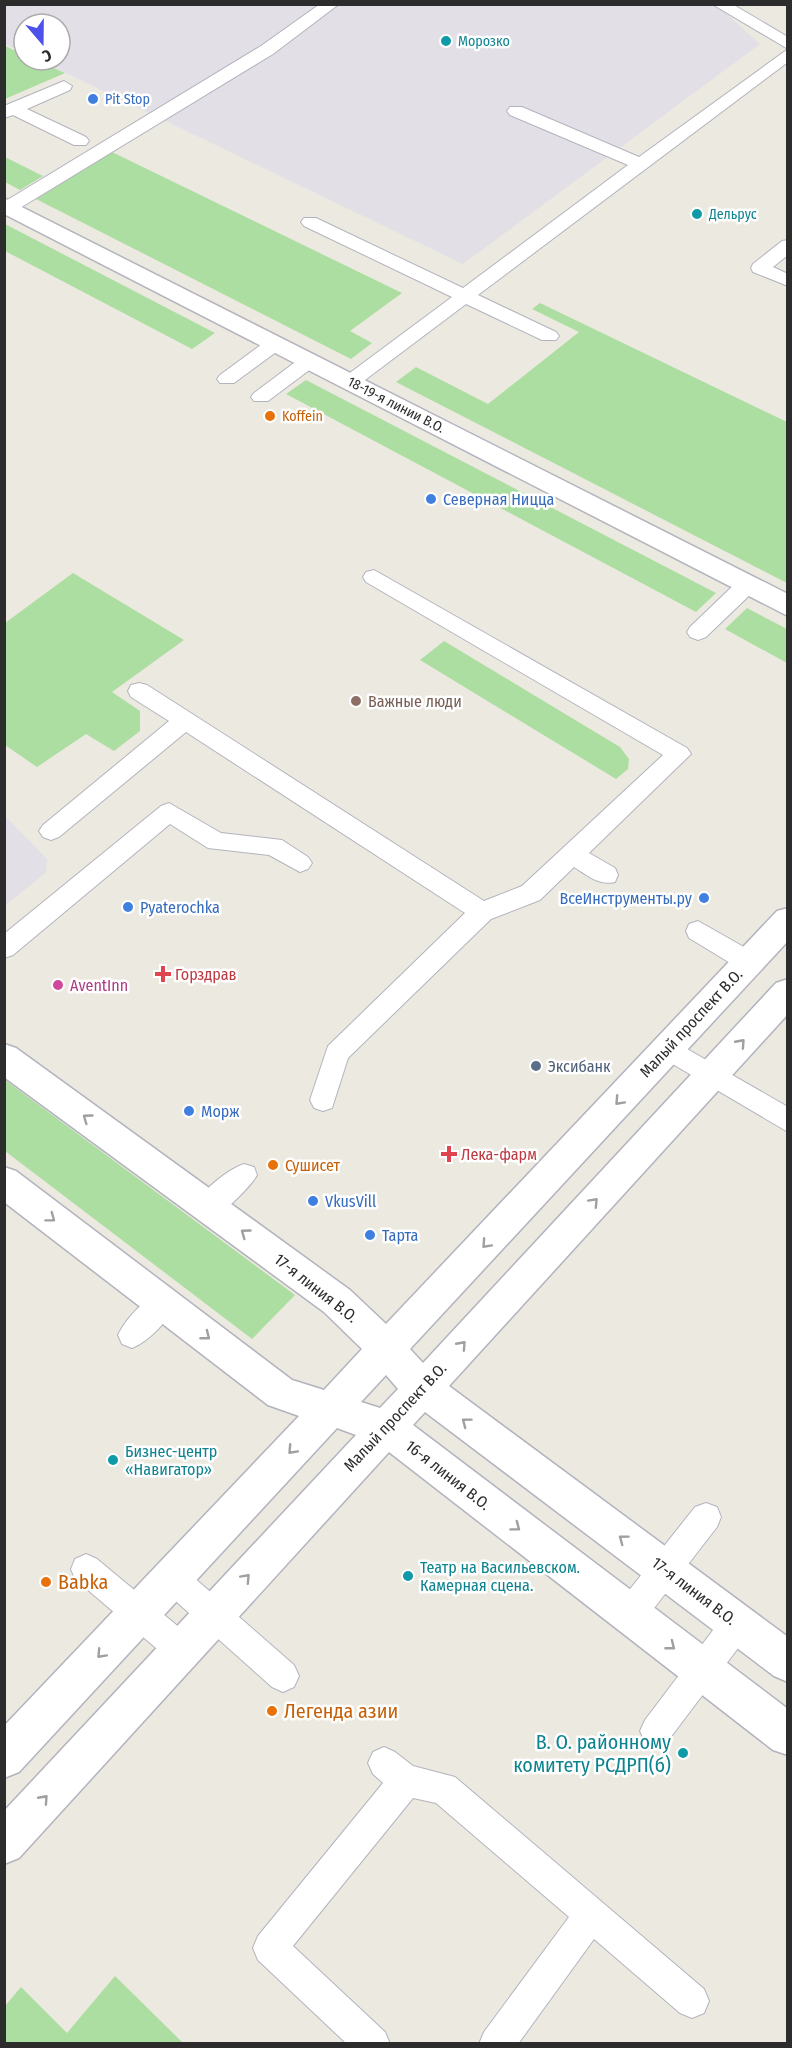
<svg xmlns="http://www.w3.org/2000/svg" width="792" height="2048" font-family="'Fira Sans Condensed',sans-serif">
<style>
.industrial{fill:#e2dfe6}
.green{fill:#acdea1}
.lines{fill:none;stroke-linecap:round;stroke-linejoin:round}
.lane-casing{stroke:#b3b3be;stroke-width:2}
.street-casing{stroke:#b3b3be;stroke-width:3}
.secondary-casing{stroke:#b3b3be;stroke-width:3}
.lane{fill:#fff;fill-rule:evenodd}
.street{fill:#fff;fill-rule:evenodd}
.secondary{fill:#fff;fill-rule:evenodd}
.oneway{stroke:#a0a0a0}
.culture-dot{fill:#0f9aa8;stroke:#fff;stroke-width:2}
.shop-dot{fill:#3f7fe0;stroke:#fff;stroke-width:2}
.food-dot{fill:#e8710a;stroke:#fff;stroke-width:2}
.education-dot{fill:#8d6e63;stroke:#fff;stroke-width:2}
.health-dot{fill:#e0444e;stroke:#fff;stroke-width:2}
.hotel-dot{fill:#d1479c;stroke:#fff;stroke-width:2}
.service-dot{fill:#5c6f8a;stroke:#fff;stroke-width:2}
.labels{text-anchor:middle;dominant-baseline:central;stroke-width:5;stroke-linejoin:round;paint-order:stroke}
.far-culture-label{font-size:14px;fill:#0d838f;stroke:#fff;text-anchor:start}
.far-shop-label{font-size:14px;fill:#366cbe;stroke:#fff;text-anchor:start}
.far-street-label{font-size:14px;fill:#2c2c2c;stroke:#fff}
.far-food-label{font-size:14px;fill:#c56008;stroke:#fff;text-anchor:start}
.shop-label{font-size:16px;fill:#366cbe;stroke:#fff;text-anchor:start}
.education-label{font-size:16px;fill:#785e54;stroke:#fff;text-anchor:start}
.health-label{font-size:16px;fill:#be3a42;stroke:#fff;text-anchor:start}
.hotel-label{font-size:16px;fill:#b23c85;stroke:#fff;text-anchor:start}
.street-label{font-size:16px;fill:#2c2c2c;stroke:#fff}
.service-label{font-size:16px;fill:#4e5e75;stroke:#fff;text-anchor:start}
.food-label{font-size:16px;fill:#c56008;stroke:#fff;text-anchor:start}
.culture-label{font-size:16px;fill:#0d838f;stroke:#fff;text-anchor:start}
.near-food-label{font-size:20px;fill:#c56008;stroke:#fff;text-anchor:start}
.near-culture-label{font-size:20px;fill:#0d838f;stroke:#fff;text-anchor:end}
</style>
<rect width="100%" height="100%" fill="#ece9e0"/>
<g class="industrial">
<path d="M5,4L717,5L760,44L463,264L39,60H60V24H24V53L5,44Z"/>
<path d="M5,816L47,859L46,872L5,906Z"/>
</g>
<g class="green">
<path d="M5,46L24,55V60H36L65,73L5,99Z"/>
<path d="M112,152L402,293L350,331L372,343L351,359L36,199Z"/>
<path d="M5,157L43,176L20,190L5,182Z"/>
<path d="M5,224L215,333L192,349L5,251Z"/>
<path d="M540,303L787,422V583L396,382L416,367L488,404L579,332L532,309Z"/>
<path d="M306,380L716,593L696,612L286,394Z"/>
<path d="M73,573L184,640L112,692L140,711V731L114,751L86,734L37,767L5,745V623Z"/>
<path d="M747,608L787,629V663L725,629Z"/>
<path d="M444,641L620,747L629,759L628,769L616,779L420,660Z"/>
<path d="M4,1080H5L295,1295L252,1339L5,1151Z"/>
<path d="M115,1976L183,2043H5V2006L21,1987L67,2033Z"/>
</g>
<g class="lines">
<g class="lane-casing">
<g id="lane">
<path d="M320,4H339L273,54L15,211H4V202L261,46Z"/>
<path d="M712,4H732L788,37V49Z"/>
<path d="M788,49V62L478,295L556,332L559,336L556,340H542L466,304L357,386H343L340,382L343,378L452,297L304,226L301,222L304,218H316L463,288L628,165L510,115L507,111L510,107H522L639,157Z"/>
<path d="M64,81L72,86L70,90L27,109L86,137L89,141L86,145H74L13,115L4,118V106Z"/>
<path d="M788,240V255L773,267L788,274V286L753,272L751,268L753,264L782,241Z"/>
<path d="M276,337L286,343L283,347L234,383H220L217,379L220,375L269,339Z"/>
<path d="M309,355L316,357L319,361L316,365L268,401H254L251,397L254,393L302,357Z"/>
<path d="M374,570L687,748L691,754L589,853L615,868L618,875L615,882C599,886 587,875 574,867L540,900L491,919L348,1058L332,1108L323,1111L314,1108L310,1100L328,1046L465,913L186,732L59,837L51,840L43,837L39,831L43,825L169,721L131,697L128,691L131,685L139,683L147,685L484,901L522,886L663,755L366,582L363,577L366,572Z"/>
<path d="M747,578L755,580L758,585L755,590L706,637L698,640L690,637L687,632L690,627L739,580Z"/>
<path d="M169,803L221,833L282,840L308,857L312,863L308,869L300,872L269,855L208,848L170,824L13,955L4,958V934L161,806Z"/>
<path d="M698,921L758,955L761,962L758,969L749,972L740,969L689,938L686,931L689,924Z"/>
<path d="M668,1038L788,1107V1132L659,1056L655,1049L659,1042Z"/>
<path d="M244,1164L254,1167L257,1175C252,1185 219,1219 208,1219C204,1218 201,1216 198,1215L194,1207C202,1190 227,1170 244,1164Z"/>
<path d="M163,1291L173,1294L177,1303C169,1320 149,1341 132,1348L122,1344L118,1335C126,1318 146,1297 163,1291Z"/>
<path d="M706,1503L717,1507L721,1517L717,1527L641,1625L630,1629L619,1625L615,1614L619,1603L695,1507Z"/>
<path d="M86,1554L97,1559L192,1638L197,1649L192,1660L181,1664L170,1660L75,1579L71,1569L75,1559Z"/>
<path d="M172,1563L183,1568L294,1665L299,1676L294,1687L283,1692L272,1687L161,1588L157,1578L161,1568Z"/>
<path d="M737,1609L748,1613L752,1624L748,1635L667,1742L656,1747L645,1742L640,1731L645,1720L726,1613Z"/>
<path d="M384,1747L395,1752L413,1766L455,1777L704,1989L709,2001L704,2013L692,2018L680,2013L594,1939L518,2044H479L484,2032L569,1917L436,1803L413,1798L293,1946L385,2032L390,2044H347L258,1960L253,1948L258,1936L383,1783L373,1774L368,1763L373,1752Z"/>
</g>
</g>
<g class="street-casing">
<path id="street" d="M4,198L788,594V616L4,214Z"/>
</g>
<g class="secondary-casing">
<path id="secondary" d="M788,908V941L410,1349L423,1363L776,983L788,979V1014L449,1386L788,1637V1682L774,1676L425,1412L413,1425L788,1709V1755L773,1750L389,1452L19,1858L4,1864V1811L356,1435L337,1428L19,1772L4,1778V1726L299,1416L268,1405L4,1202V1167L16,1171L292,1380L324,1390L362,1349L324,1312L4,1077V1044L16,1048L350,1290L386,1324L777,911ZM386,1375L398,1389L380,1408L361,1402Z"/>
</g>
<use href="#lane" class="lane"/>
<use href="#street" class="street"/>
<use href="#secondary" class="secondary"/>
</g>
<defs><path id="oneway-chevron" d="M-2-3.5L2.5 0L-2 3.5" fill="none" stroke-width="1.6" stroke-linecap="round" stroke-linejoin="round" transform="scale(1.5)"/></defs>
<g class="oneway">
<use href="#oneway-chevron" transform="translate(741 1043) rotate(-48)"/>
<use href="#oneway-chevron" transform="translate(619 1101) rotate(133)"/>
<use href="#oneway-chevron" transform="translate(87 1118) rotate(-144)"/>
<use href="#oneway-chevron" transform="translate(594 1202) rotate(-47)"/>
<use href="#oneway-chevron" transform="translate(51 1218) rotate(37)"/>
<use href="#oneway-chevron" transform="translate(245 1233) rotate(-144)"/>
<use href="#oneway-chevron" transform="translate(486 1244) rotate(133)"/>
<use href="#oneway-chevron" transform="translate(206 1336) rotate(38)"/>
<use href="#oneway-chevron" transform="translate(462 1345) rotate(-48)"/>
<use href="#oneway-chevron" transform="translate(466 1422) rotate(-143)"/>
<use href="#oneway-chevron" transform="translate(292 1450) rotate(133)"/>
<use href="#oneway-chevron" transform="translate(516 1527) rotate(37)"/>
<use href="#oneway-chevron" transform="translate(623 1539) rotate(-143)"/>
<use href="#oneway-chevron" transform="translate(246 1578) rotate(-47)"/>
<use href="#oneway-chevron" transform="translate(671 1646) rotate(38)"/>
<use href="#oneway-chevron" transform="translate(101 1654) rotate(133)"/>
<use href="#oneway-chevron" transform="translate(44 1799) rotate(-48)"/>
</g>
<g class="culture-dot">
<circle cx="446" cy="41" r="6"/>
<circle cx="697" cy="214" r="6"/>
<circle cx="113" cy="1460" r="6"/>
<circle cx="408" cy="1576" r="6"/>
<circle cx="683" cy="1753" r="6"/>
</g>
<g class="shop-dot">
<circle cx="93" cy="99" r="6"/>
<circle cx="431" cy="499" r="6"/>
<circle cx="704" cy="898" r="6"/>
<circle cx="128" cy="907" r="6"/>
<circle cx="189" cy="1111" r="6"/>
<circle cx="313" cy="1201" r="6"/>
<circle cx="370" cy="1235" r="6"/>
</g>
<g class="food-dot">
<circle cx="270" cy="416" r="6"/>
<circle cx="273" cy="1165" r="6"/>
<circle cx="46" cy="1582" r="6"/>
<circle cx="272" cy="1711" r="6"/>
</g>
<circle class="education-dot" cx="356" cy="701" r="6"/>
<g class="health-dot">
<path d="M160 965h6v6h6v6h-6v6h-6v-6h-6v-6h6z"/>
<path d="M446 1145h6v6h6v6h-6v6h-6v-6h-6v-6h6z"/>
</g>
<circle class="hotel-dot" cx="58" cy="985" r="6"/>
<circle class="service-dot" cx="536" cy="1066" r="6"/>
<g class="labels">
<g class="far-culture-label">
<text x="458" y="41">Морозко</text>
<text x="709" y="214">Дельрус</text>
</g>
<g class="far-shop-label">
<text x="105" y="99">Pit Stop</text>
</g>
<g class="far-street-label">
<text transform="translate(396 405) rotate(27)">18-19-я линии В.О.</text>
</g>
<g class="far-food-label">
<text x="282" y="416">Koffein</text>
</g>
<g class="shop-label">
<text x="443" y="499">Северная Ницца</text>
<text x="692" y="898" text-anchor="end">ВсеИнструменты.ру</text>
<text x="140" y="907">Pyaterochka</text>
<text x="201" y="1111">Морж</text>
<text x="325" y="1201">VkusVill</text>
<text x="382" y="1235">Тарта</text>
</g>
<g class="education-label">
<text x="368" y="701">Важные люди</text>
</g>
<g class="health-label">
<text x="175" y="974">Горздрав</text>
<text x="461" y="1154">Лека-фарм</text>
</g>
<g class="hotel-label">
<text x="70" y="985">AventInn</text>
</g>
<g class="street-label">
<text transform="translate(691 1023) rotate(-47)">Малый проспект В.О.</text>
<text transform="translate(316 1288) rotate(38)">17-я линия В.О.</text>
<text transform="translate(395 1417) rotate(-47)">Малый проспект В.О.</text>
<text transform="translate(448 1475) rotate(38)">16-я линия В.О.</text>
<text transform="translate(694 1591) rotate(37)">17-я линия В.О.</text>
</g>
<g class="service-label">
<text x="548" y="1066">Эксибанк</text>
</g>
<g class="food-label">
<text x="285" y="1165">Сушисет</text>
</g>
<g class="culture-label">
<text x="125" y="1451">Бизнес-центр<tspan x="125" dy="18">«Навигатор»</tspan></text>
<text x="420" y="1567">Театр на Васильевском.<tspan x="420" dy="18">Камерная сцена.</tspan></text>
</g>
<g class="near-food-label">
<text x="58" y="1582">Babka</text>
<text x="284" y="1711">Легенда азии</text>
</g>
<g class="near-culture-label">
<text x="671" y="1742">В. О. районному<tspan x="671" dy="23">комитету РСДРП(б)</tspan></text>
</g>
</g>
<rect width="792" height="2048" fill="none" stroke="#2c2c2c" stroke-width="12"/>
<g transform="translate(42 42) rotate(160)"><circle r="28" fill="#ffffff" stroke="#ababab" stroke-width="1.5"/>
<path d="M0-4.5L10 22L0 15L-10 22Z" fill="#4e52eb"/>
<text y="-9" font-size="16" font-weight="bold" text-anchor="middle" fill="#2c2c2c">С</text>
</g>
</svg>
